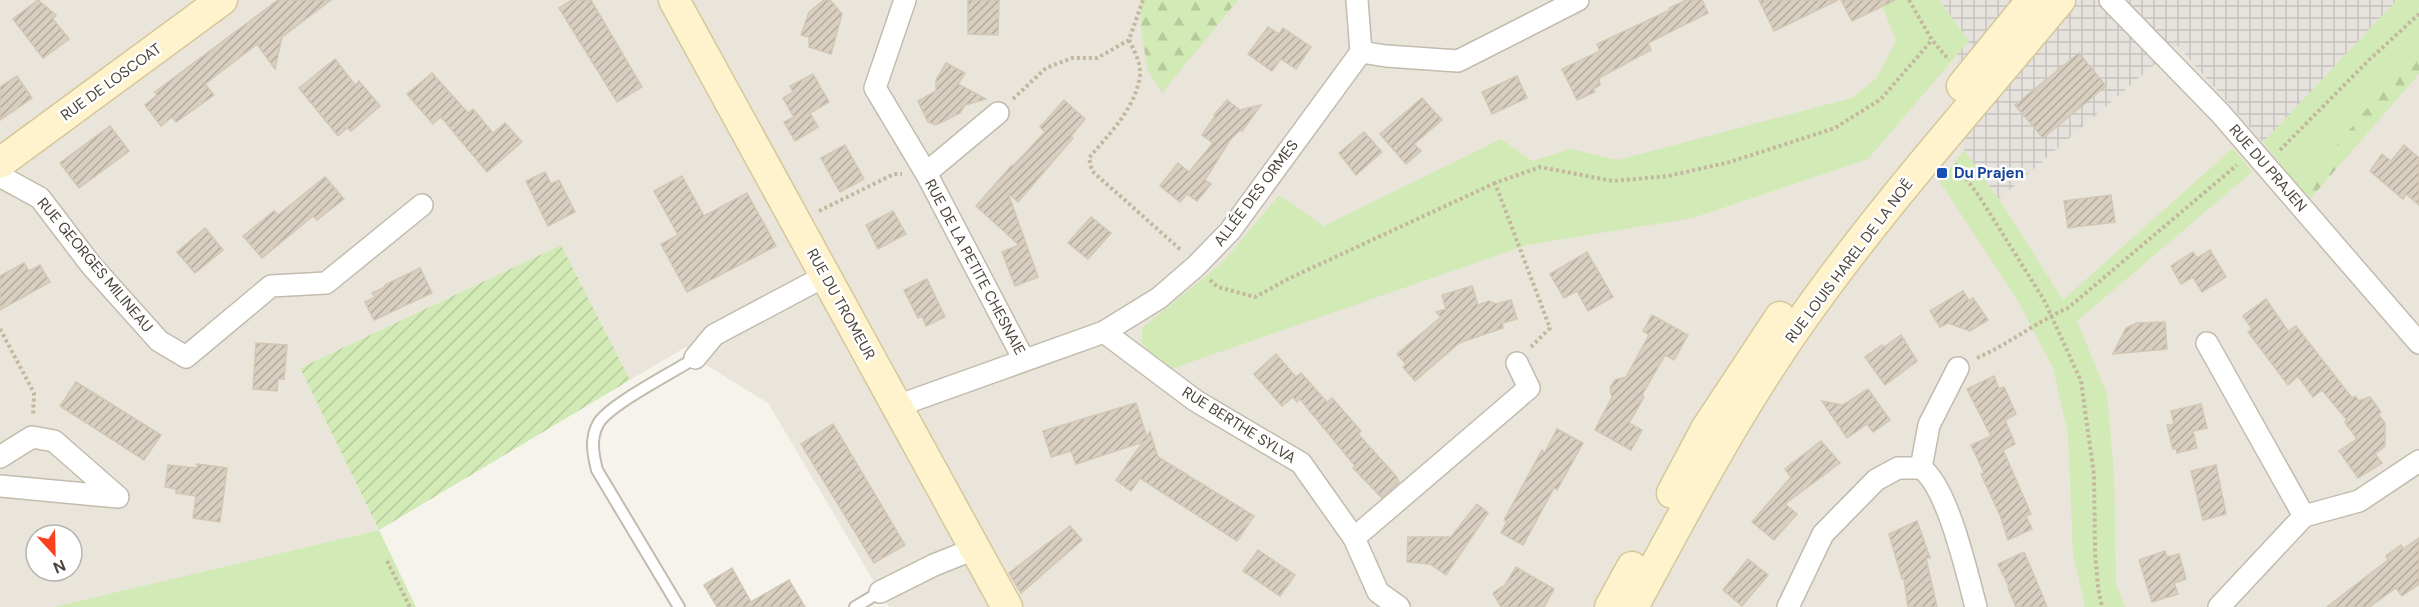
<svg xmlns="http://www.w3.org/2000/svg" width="2419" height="607" font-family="'DM Sans',sans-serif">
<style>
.residential{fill:#eae5da;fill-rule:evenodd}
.industrial{fill:url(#industrial-grid)}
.green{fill:#d2eab5}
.forest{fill:url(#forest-firs)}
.garden{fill:url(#garden-furrows)}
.building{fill:url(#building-hatch);stroke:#d3c7b4;stroke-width:1.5}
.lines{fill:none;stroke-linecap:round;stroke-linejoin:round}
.service-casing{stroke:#c2bbae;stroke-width:14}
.minor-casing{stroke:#c2bbae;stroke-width:24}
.secondary-casing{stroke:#d6c79b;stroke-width:33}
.path{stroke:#c4b79f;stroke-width:4;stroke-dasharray:3 3;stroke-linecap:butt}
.service{stroke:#fff;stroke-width:10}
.minor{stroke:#fff;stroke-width:21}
.secondary{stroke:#fff3cd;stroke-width:30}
.transit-dot{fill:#1a4fb4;stroke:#fff;stroke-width:2}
.labels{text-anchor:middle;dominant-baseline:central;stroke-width:5;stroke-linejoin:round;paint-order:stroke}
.street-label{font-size:15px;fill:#4b4439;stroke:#fff}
.transit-label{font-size:15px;font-weight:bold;fill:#164399;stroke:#fff;text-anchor:start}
</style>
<defs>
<pattern id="industrial-grid" width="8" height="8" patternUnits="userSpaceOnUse" patternTransform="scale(1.5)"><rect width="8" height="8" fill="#e6e2dd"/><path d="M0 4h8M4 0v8" fill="none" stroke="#c7c3be"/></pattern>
<pattern id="forest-firs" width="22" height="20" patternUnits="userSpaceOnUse" patternTransform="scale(1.5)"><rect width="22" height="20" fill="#d2eab5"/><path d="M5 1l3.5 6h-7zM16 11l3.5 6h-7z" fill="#b6ca9c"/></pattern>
<pattern id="garden-furrows" width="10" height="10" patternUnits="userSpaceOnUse" patternTransform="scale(1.5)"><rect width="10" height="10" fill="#d2eab5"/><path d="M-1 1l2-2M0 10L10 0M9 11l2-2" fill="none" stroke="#b6ca9c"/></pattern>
<pattern id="building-hatch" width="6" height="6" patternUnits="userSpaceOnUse" patternTransform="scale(1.5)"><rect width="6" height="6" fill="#d8cfc1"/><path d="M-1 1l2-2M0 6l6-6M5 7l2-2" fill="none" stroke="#b1aa9e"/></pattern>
</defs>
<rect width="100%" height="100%" fill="#f6f3ec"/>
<path class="residential" d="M0,0H1939L1969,41L1999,199L2177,45L2419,0V607H889L768,403L695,358L686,347L630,380L561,245L300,368L379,530L57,607H0ZM36,535H72V571H36Z"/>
<path class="industrial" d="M1939,0H2397L2263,142L2177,45L1999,199L1964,150L1957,54L1969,41Z"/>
<g class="green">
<path d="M1880,0H1939L1969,41L1868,159L1693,218L1527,245L1168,370L1142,344V328L1223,262L1279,195L1324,226L1501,139L1532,161L1571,149L1618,160L1852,98L1876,79L1896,41Z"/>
<path d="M2397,0H2419V49L2301,189L2263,142Z"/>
<path d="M2233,148L2252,172L2077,321L2107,394L2114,473L2116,584L2125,607H2085L2073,554L2068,435L2053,368L2018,301L1940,182L1964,150L1999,199L2063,300Z"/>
<path d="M379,530L416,607H54Z"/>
</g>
<g class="forest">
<path d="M1141,0H1238L1162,93L1148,71L1141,31Z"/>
<path d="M2419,45V74L2310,199L2301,189Z"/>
</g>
<path class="garden" d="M561,245L630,380L379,530L300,368Z"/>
<g class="building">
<path d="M38,0L56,15L53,19L69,39L43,58L13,19Z"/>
<path d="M278,0H331L282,37L275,69L257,44L205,84L214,95L176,122L172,117L161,126L145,105L157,95L155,92Z"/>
<path d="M572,0H591L642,87L617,102L559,8Z"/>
<path d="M824,0H830L842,14L831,54L809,47V37L801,35L809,12Z"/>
<path d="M968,0H999L998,35L968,34Z"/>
<path d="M1686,0H1702L1708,13L1648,43L1651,50L1599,78L1600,85L1593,89L1595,92L1577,100L1562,69L1600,51L1597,44L1670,10L1669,8Z"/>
<path d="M1759,0H1838L1774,31Z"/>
<path d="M1841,0H1895L1852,21Z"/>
<path d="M1268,27L1279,34L1283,28L1311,47L1296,69L1281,59L1272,71L1248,54Z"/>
<path d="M2079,53L2106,86L2043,138L2015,105Z"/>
<path d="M335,59L355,85L359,81L380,106L351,131L347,128L338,136L299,88Z"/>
<path d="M946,63L965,73L958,84L986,99L965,105L960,113L936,125L928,122L918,101L936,91V80Z"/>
<path d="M432,73L468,113L473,109L493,133L505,123L522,142L487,172L441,117L433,124L407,94Z"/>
<path d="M813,74L829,102L810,113L818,127L795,141L784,122L794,117L783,98L793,92L790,86Z"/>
<path d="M17,76L32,98L0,120V87Z"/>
<path d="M1517,76L1527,98L1492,114L1482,92Z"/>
<path d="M1422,98L1442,120L1414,144L1421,151L1406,164L1380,134Z"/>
<path d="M1064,100L1085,119L1071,136L1073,138L1018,202L1008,193L1038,277L1015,286L1002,252L1019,245L976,206L1012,165L1013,166L1045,132L1040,127Z"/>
<path d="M1227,100L1240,110L1261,105L1242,131L1240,130L1230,140L1205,180L1211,184L1197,201L1187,194L1180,202L1160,186L1178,163L1189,172L1213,143L1202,135L1215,116L1214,115Z"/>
<path d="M110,126L129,151L79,188L60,163Z"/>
<path d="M1364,132L1382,152L1356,175L1339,153Z"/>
<path d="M845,145L864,179L840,192L821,158Z"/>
<path d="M2404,145L2419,158V205L2406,194L2403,199L2370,171L2382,154L2391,161Z"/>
<path d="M545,172L551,184L559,180L575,212L548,226L526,181Z"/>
<path d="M682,176L704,216L747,193L776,246L687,292L661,244L678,235L654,191Z"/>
<path d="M325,177L344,199L317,220L313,216L262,258L243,236L274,211L278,215Z"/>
<path d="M2111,195L2115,222L2068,228L2064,201Z"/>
<path d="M893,211L906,234L878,249L866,225Z"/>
<path d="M1091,217L1111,233L1088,259L1068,243Z"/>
<path d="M205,228L223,250L195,273L177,252Z"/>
<path d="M2210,250L2226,277L2202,292L2193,277L2181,284L2171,266L2193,252L2197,258Z"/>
<path d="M1587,252L1613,297L1588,311L1577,291L1564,298L1550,274Z"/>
<path d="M24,263L29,271L40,265L50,282L0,310V276Z"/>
<path d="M420,268L432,293L374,320L365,302L375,297L372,293L385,287V285Z"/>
<path d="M927,279L945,317L926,326L922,316L918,318L904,290Z"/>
<path d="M1472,286L1478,305L1489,301L1496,304L1511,300L1517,319L1502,323L1503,328L1459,343L1415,381L1403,367L1406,364L1397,354L1441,317L1436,312L1446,309L1442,295Z"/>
<path d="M1963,291L1969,301L1973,298L1988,320L1970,331L1948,323L1940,327L1930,311Z"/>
<path d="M2266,299L2288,331L2296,326L2352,398L2355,396L2359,401L2370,397L2381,412L2378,414L2385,423V446L2375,454L2382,463L2358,478L2339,451L2357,439L2345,422L2347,420L2322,390L2313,397L2298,376L2288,385L2248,332L2252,329L2243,316Z"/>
<path d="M1652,315L1688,335L1674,360L1665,355L1642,395L1644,397L1629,423L1642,430L1631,450L1595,430L1612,397L1610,388L1615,380L1626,377L1649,335L1643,331Z"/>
<path d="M2165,322L2167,349L2113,354L2126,328L2137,323Z"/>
<path d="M1901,335L1917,361L1885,385L1865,357L1882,345L1884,347Z"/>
<path d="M256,343L287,345L284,379H278L277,391L253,389Z"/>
<path d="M1276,354L1296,377L1301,373L1327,402L1332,398L1361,431L1358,434L1396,476L1399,482L1382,498L1353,468L1355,466L1300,399L1297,402L1293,397L1282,406L1254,374Z"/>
<path d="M1994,376L1999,389L2004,387L2016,414L2005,420L2015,444L2003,450L2031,514L2026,516L2032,529L2008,540L2000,515L1981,474L1984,473L1971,445L1991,436L1967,389Z"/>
<path d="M76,382L161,435L144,460L60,406Z"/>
<path d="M1868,389L1890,420L1873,432L1867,424L1847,438L1822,401L1843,405Z"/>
<path d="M1136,403L1147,437L1150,432L1158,457L1254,516L1237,541L1140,478L1131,491L1116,480L1143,442L1076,464L1071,451L1051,457L1043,431Z"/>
<path d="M2201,404L2207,428L2193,431L2197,448L2177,453L2176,448L2173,449L2167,425L2174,424L2171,411Z"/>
<path d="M833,424L905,545L874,563L801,444Z"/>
<path d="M1557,429L1583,443L1557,490L1554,488L1523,545L1501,533L1507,521L1504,520L1542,450L1545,452Z"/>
<path d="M1821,441L1840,463L1785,504L1797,514L1774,540L1752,522L1791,477L1785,469Z"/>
<path d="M197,464L227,468L220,522L193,518L196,496L176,493V489L165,487L168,465L197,468Z"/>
<path d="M2216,465L2226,514L2203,520L2191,471Z"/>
<path d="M1477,504L1488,513L1446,575L1430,564L1407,562L1408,537H1451Z"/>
<path d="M1917,521L1930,558H1926L1937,607H1908L1904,579H1902L1889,534Z"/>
<path d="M1070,526L1082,540L1021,593L1009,573Z"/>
<path d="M2419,538V584L2402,596L2396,588L2369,607H2327L2388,560L2386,556L2401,545L2403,549Z"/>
<path d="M1258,550L1295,575L1280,596L1243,571Z"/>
<path d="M2165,551L2167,557L2179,554L2186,579L2174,583L2178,594L2152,602L2139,560Z"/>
<path d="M2024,552L2041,592L2047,607H2016L2008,588L2009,587L1998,564Z"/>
<path d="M1748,559L1768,575L1742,606L1723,590Z"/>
<path d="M1516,567L1554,589L1544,607H1501L1493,593L1505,585Z"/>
<path d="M732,568L751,602L789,580L805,607H717L704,585Z"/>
</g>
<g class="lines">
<g class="service-casing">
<g id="service">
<path d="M679,607L597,470C593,454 590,439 598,424C608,405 674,372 695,358"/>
<path d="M855,607L880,592"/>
</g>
</g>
<g class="minor-casing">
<g id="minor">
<path d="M905,0L875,88L926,173L1024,360"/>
<path d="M2110,0L2221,114L2419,343"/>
<path d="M1361,52L1386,56L1458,61L1578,0"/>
<path d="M926,173L998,113"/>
<path d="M0,176L40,198L91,265L159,341L186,357L271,286L326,283L422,205"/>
<path d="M1104,332L1196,401L1301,463L1354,538L1378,592L1399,607"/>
<path d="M2207,343L2304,516"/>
<path d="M695,358L714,335L825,276"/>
<path d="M1958,368L1929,425L1921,468C1948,487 1967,574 1976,607"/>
<path d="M897,406L1104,332L1159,298L1196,266L1230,231L1361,52L1357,0"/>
<path d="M0,457L32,437L54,441L118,497L0,486"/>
<path d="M1354,538L1529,388L1517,363"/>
<path d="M880,592L934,565L974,549"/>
<path d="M1788,607L1823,534L1876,480L1898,468H1921"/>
<path d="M2219,607L2304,516L2359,501L2419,461"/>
</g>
</g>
<g class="secondary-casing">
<g id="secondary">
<path d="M674,0L1007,607"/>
<path d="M1962,86L2032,0"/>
<path d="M0,163L222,0"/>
<path d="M1672,493L1706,429L1780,317"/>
<path d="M1610,607L1632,567"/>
<path d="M1633,607C1687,507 1740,406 1806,314C1884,204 1975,103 2060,0"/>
</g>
</g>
<g class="path">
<path d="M1909,0L1932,40L1949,60"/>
<path d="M1129,40C1134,50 1141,63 1140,75C1136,108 1109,134 1089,158L1092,171L1182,251"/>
<path d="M1013,99L1046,68L1072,58H1097L1129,40L1143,0"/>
<path d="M2280,150L2369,60L2419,14"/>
<path d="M1955,164L1979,196L2044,300L2081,381L2094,475L2095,553L2098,588L2102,607"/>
<path d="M819,211L894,174H902"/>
<path d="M1210,280L1218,287L1255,297L1290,278L1495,183"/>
<path d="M0,329L34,393L33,416"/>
<path d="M1531,347L1550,328L1495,183L1540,167L1613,181L1668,176L1730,162L1835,128L1881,99L1932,40"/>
<path d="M1977,358C2009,344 2036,322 2068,308L2237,165"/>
<path d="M387,561L410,607"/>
</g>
<use href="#service" class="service"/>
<use href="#minor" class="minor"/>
<use href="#secondary" class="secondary"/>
</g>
<rect class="transit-dot" x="1936" y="167" width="12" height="12" rx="3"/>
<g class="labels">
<g class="street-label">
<text transform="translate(111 82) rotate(-36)">RUE DE LOSCOAT</text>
<text transform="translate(2268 168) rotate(49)">RUE DU PRAJEN</text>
<text transform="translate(1256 193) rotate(-53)">ALLÉE DES ORMES</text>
<text transform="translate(1849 261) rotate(-53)">RUE LOUIS HAREL DE LA NOË</text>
<text transform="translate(95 265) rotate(50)">RUE GEORGES MILINEAU</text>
<text transform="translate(975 267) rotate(62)">RUE DE LA PETITE CHESNAIE</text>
<text transform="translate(841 304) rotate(61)">RUE DU TROMEUR</text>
<text transform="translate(1239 425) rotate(32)">RUE BERTHE SYLVA</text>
</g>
<g class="transit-label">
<text x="1954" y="173">Du Prajen</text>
</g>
</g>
<g transform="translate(54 553) rotate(158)"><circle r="28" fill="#ffffff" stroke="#b7b4b0" stroke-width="1.5"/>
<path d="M0-4.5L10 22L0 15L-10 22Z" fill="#fc3f1d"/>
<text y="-9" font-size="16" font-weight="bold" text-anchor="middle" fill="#4b4439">N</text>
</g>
</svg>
